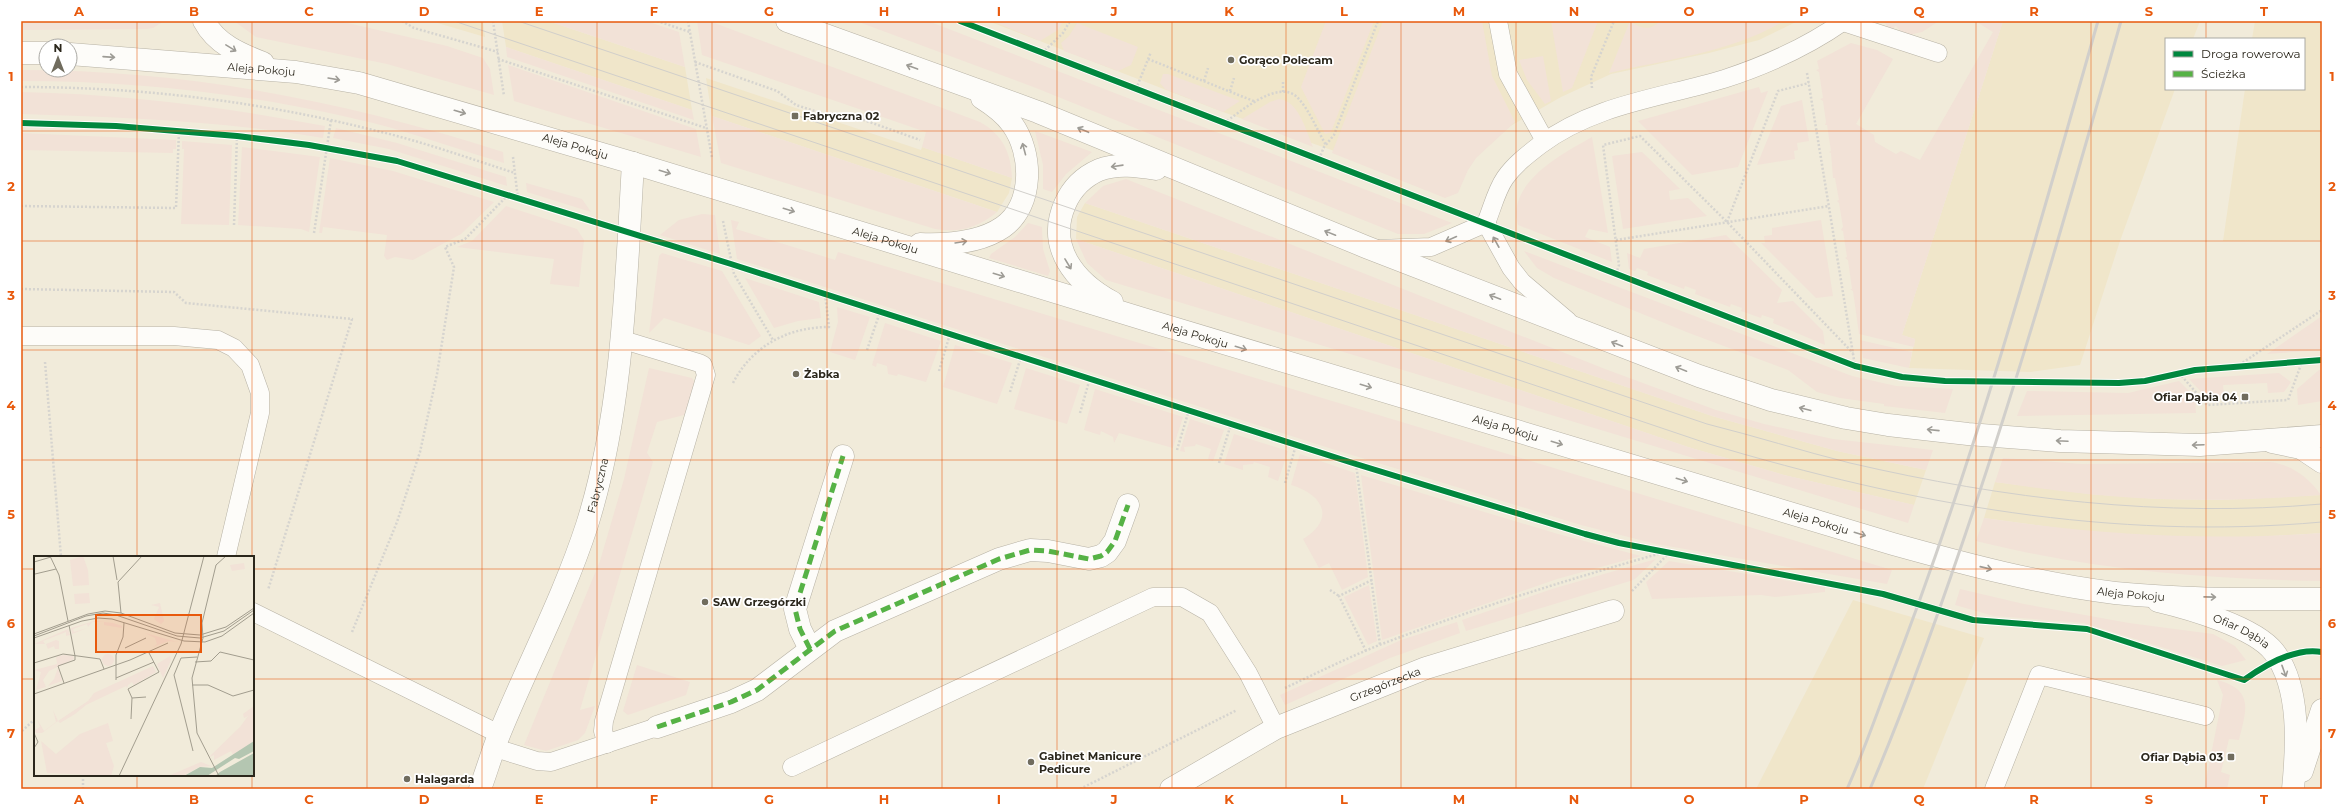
<svg xmlns="http://www.w3.org/2000/svg" width="2343" height="810" font-family="Montserrat,sans-serif">
<style>
.built{fill:#f0e6ca}
.green{fill:#f2e2d7}
.lines{fill:none;stroke-linecap:round;stroke-linejoin:round}
.service-casing{stroke:#b7b2a5;stroke-width:19}
.minor-casing{stroke:#b7b2a5;stroke-width:23}
.tertiary-casing{stroke:#b7b2a5;stroke-width:23}
.secondary-casing{stroke:#b7b2a5;stroke-width:23}
.path{stroke:#d6d4cf;stroke-width:2.5;stroke-dasharray:2 2;stroke-linecap:butt}
.service{stroke:#fdfcf9;stroke-width:18}
.minor{stroke:#fdfcf9;stroke-width:22}
.tertiary{stroke:#fdfcf9;stroke-width:22}
.secondary{stroke:#fdfcf9;stroke-width:22}
.tram{stroke:#d1cfcb;stroke-width:1}
.rail{stroke:#d1cfcb;stroke-width:3}
.quiet{stroke:#56b245;stroke-width:5;stroke-dasharray:10 5;stroke-linecap:butt}
.cycleway-casing{stroke:#fff;stroke-width:8}
.cycleway{stroke:#00873e;stroke-width:6}
.oneway{stroke:#9e9c96}
.grid{fill:none;stroke:#e8590c;stroke-width:1;stroke-opacity:0.55}
.poi-dot{fill:#706c5e;stroke:#fff;stroke-width:1.5}
.labels{text-anchor:middle;dominant-baseline:central;stroke-width:3.5;stroke-linejoin:round;paint-order:stroke}
.poi-label{font-size:11px;font-weight:bold;fill:#2b271c;stroke:#fff;text-anchor:start}
.street-label{font-size:11px;fill:#2b271c;stroke:#fff}
.inset-road{fill:none;stroke:#a29d8e;stroke-width:1}
.view{fill:#e8590c;fill-opacity:0.15;stroke:#e8590c;stroke-width:2}
.inset-edge{fill:none;stroke:#2b271c;stroke-width:2}
.neatline{fill:none;stroke:#e8590c;stroke-width:1.5}
.grid-label{font-size:13px;text-anchor:middle;font-weight:bold;fill:#e8590c}
</style>
<rect width="100%" height="100%" fill="#f1ebda"/>
<g class="built">
<path d="M431,21H483L485,37L441,24Z"/>
<path d="M502,21H548L685,67L692,110L506,47Z"/>
<path d="M988,21H1798L1759,40L1709,53L1611,74L1561,97L1486,140L1449,191L1223,112Z"/>
<path d="M2003,21H2200L2193,39H2166V89H2175L2120,241L2080,365L2031,372L1909,368L1915,339L1902,335Z"/>
<path d="M2255,21H2322V240L2223,241L2245,89H2304V39H2252Z"/>
<path d="M706,78L921,150L922,147L1012,178L1009,193L997,212L712,116Z"/>
<path d="M1085,203L1712,416L1837,451L1926,470L1914,505L1784,475L1688,447L1076,239L1077,217Z"/>
<path d="M1995,482L2089,494L2158,499L2222,500L2321,495L2322,533L2239,538H2178L2086,532L1984,518Z"/>
<path d="M1853,600L1984,638L1923,789H1756Z"/>
</g>
<g class="green">
<path d="M21,21H164L153,28L146,29L21,30Z"/>
<path d="M234,21H339L447,46L483,58L490,69L494,95L387,64L256,37Z"/>
<path d="M548,21H646L679,32L685,67Z"/>
<path d="M697,21H709L980,122C1003,135 1011,153 1012,178L922,147L926,132L702,55Z"/>
<path d="M856,21H928L1452,223L1424,234H1398L1036,88Z"/>
<path d="M992,21H1063L1058,30L1040,41Z"/>
<path d="M1326,21H1374L1331,132L1325,134L1301,87Z"/>
<path d="M1383,21H1482L1492,76L1515,122L1476,158L1468,170L1458,193L1445,198L1332,153Z"/>
<path d="M1551,21H1598L1572,88L1563,92Z"/>
<path d="M1630,21C1639,28 1650,32 1660,21H1784C1730,53 1668,59 1609,73Z"/>
<path d="M1884,21H1939L1922,32L1905,36L1896,26L1890,31Z"/>
<path d="M1975,21H2003L1902,335L1915,339L1914,347L1859,334L1853,291L1850,289H1852L1848,260L1845,258L1847,257L1843,231L1841,230L1843,227L1839,203L1837,201L1839,200L1835,178H1833L1831,153L1829,152L1831,151L1827,125H1825L1826,122L1823,101L1820,99L1823,98L1819,72L1816,70L1819,69L1817,61L1851,43L1877,50L1893,59L1856,124L1874,135L1875,142L1896,154L1901,151L1920,160L1993,32Z"/>
<path d="M1077,23L1138,47L1131,65L1118,71L1064,51L1061,43L1069,36Z"/>
<path d="M506,47L692,110L694,120L507,57Z"/>
<path d="M1543,56L1551,101L1545,104L1527,80L1519,60Z"/>
<path d="M508,65L696,129L701,157L514,101Z"/>
<path d="M21,70C188,70 345,101 503,152L504,163C467,152 429,139 392,128C272,96 145,81 21,81Z"/>
<path d="M1163,74H1168L1240,101L1223,112L1165,89L1160,83Z"/>
<path d="M1759,87L1761,93L1768,91L1738,167L1692,175L1638,121Z"/>
<path d="M21,92C124,94 224,107 325,126L323,138C223,121 121,117 21,114Z"/>
<path d="M1279,99C1299,101 1306,131 1313,147L1242,119L1270,102Z"/>
<path d="M1802,100L1809,141L1797,143L1798,150L1794,151L1795,159L1757,165L1781,106Z"/>
<path d="M712,116L997,212C977,228 960,233 935,229L721,163Z"/>
<path d="M336,128L397,143L506,177L507,186L389,149L333,138Z"/>
<path d="M1035,131L1092,152L1066,174L1052,192L1043,189V165Z"/>
<path d="M21,133L176,140V149H173V153L21,150Z"/>
<path d="M1592,137L1608,233L1589,229L1585,237L1610,247L1612,262L1518,225C1506,183 1562,154 1592,137Z"/>
<path d="M182,141L232,145L229,225L181,224L184,149H182Z"/>
<path d="M242,147L320,157L309,232L301,229L238,225Z"/>
<path d="M1642,152L1680,189L1669,191L1670,200L1688,198L1707,216L1623,229L1612,156Z"/>
<path d="M330,158L393,171L494,202L461,234L413,260L395,257L387,260L384,256L387,235L323,227L322,233H319Z"/>
<path d="M1126,179L1605,369L1716,410L1764,424L1833,439L1933,450L1926,470L1837,451L1712,416L1085,203L1103,186Z"/>
<path d="M526,183L582,199L591,212L527,192Z"/>
<path d="M506,206L577,229L584,240L579,287L550,284L554,259L457,247L472,241Z"/>
<path d="M702,214L715,215L720,254L660,235L679,220Z"/>
<path d="M731,220L739,222L736,229L835,260L838,252L1892,570L1887,584L1656,544L1581,525L1329,448L737,259Z"/>
<path d="M1821,220L1833,296L1816,298L1761,243H1765L1764,236L1772,235V228Z"/>
<path d="M1028,223L1042,227L1043,249L1050,271L1048,276L989,258L991,254L1015,237Z"/>
<path d="M1726,235L1782,290L1777,303L1793,301L1823,331L1825,345L1773,323L1774,319L1762,315L1761,318L1741,311L1742,308L1731,304L1730,307L1695,294L1696,290L1685,286L1684,289L1647,275L1648,272L1637,268L1635,271L1629,269L1627,253L1640,258L1644,249Z"/>
<path d="M1076,239L1688,447L1784,475L1914,505L1908,523L1106,280L1087,263Z"/>
<path d="M1524,251L1852,376L1896,386L1953,389L1945,413L1884,406V404L1840,398L1817,392L1788,370L1689,333L1554,278L1537,268Z"/>
<path d="M662,253L722,271L761,336L749,345L664,318L649,333L659,256Z"/>
<path d="M745,278L819,302L821,318L798,321L774,328Z"/>
<path d="M837,307L870,317L855,360L830,352L838,322Z"/>
<path d="M2322,316V350L2267,354Z"/>
<path d="M885,323L941,341L926,382L898,374L897,376L888,374L887,366L877,363L876,367L872,365Z"/>
<path d="M1860,340L1912,352L1909,368L1863,358Z"/>
<path d="M955,345L1012,363L997,404L943,387Z"/>
<path d="M649,368L692,378L695,383L684,415L657,422L647,453L653,462L580,710L595,706L585,733L578,740L546,751L524,745L600,561L624,479Z"/>
<path d="M1026,368L1080,385L1067,424L1014,409Z"/>
<path d="M2319,370H2322V401L2298,405L2297,389Z"/>
<path d="M2279,373L2291,382L2284,392L2268,393L2267,383L2223,385L2224,395L2206,397L2189,379Z"/>
<path d="M2179,381L2195,397L2196,413L2017,416L2027,391L2128,393Z"/>
<path d="M1095,389L1183,417L1173,448L1119,433L1114,443L1113,437L1101,431L1100,435L1084,430Z"/>
<path d="M1190,419L1224,430L1213,461L1208,459L1211,449L1196,444L1195,446L1184,447L1185,452L1180,451Z"/>
<path d="M1234,434L1288,451L1278,481L1268,477L1270,467L1254,462L1253,464L1243,465V470L1224,464Z"/>
<path d="M1300,454L1355,473L1368,577L1342,590L1329,563L1319,568L1303,539C1337,518 1322,494 1291,485Z"/>
<path d="M2003,458L2082,464L2271,462C2292,465 2309,478 2321,495C2267,499 2212,501 2158,499C2103,497 2049,490 1995,482Z"/>
<path d="M1361,475L1558,534L1641,556L1557,579L1382,640Z"/>
<path d="M1984,518C2100,535 2205,541 2322,533V581C2202,579 2093,570 1976,541Z"/>
<path d="M1656,559L1635,579L1630,581L1466,631L1462,620L1552,589Z"/>
<path d="M1669,561L1825,587V592L1775,597L1761,595L1652,599L1646,582Z"/>
<path d="M1369,585L1377,641L1368,645L1344,597Z"/>
<path d="M1960,589L2024,604L2129,623L2213,634L2235,646L2246,660L2222,666L2084,623L1994,616L1955,605Z"/>
<path d="M1457,622L1460,633L1390,658L1285,705L1280,695L1401,640Z"/>
<path d="M637,665L690,682L686,695L628,715L623,711Z"/>
<path d="M2217,680C2255,690 2246,710 2239,740L2229,739L2221,772L2230,775L2227,789H2204L2223,695Z"/>
</g>
<g class="lines">
<g class="service-casing">
<g id="service">
<path d="M1498,21L1508,74L1545,141"/>
<path d="M1843,22L1938,53"/>
<path d="M1486,223L1511,268L1522,282L1568,321"/>
<path d="M1378,249L1431,247L1486,223C1492,209 1496,191 1505,178C1514,165 1527,155 1540,145C1595,104 1661,98 1724,79C1767,65 1807,47 1844,21"/>
<path d="M21,336H174L218,340L234,348L250,365L260,393V413L226,557"/>
<path d="M253,612L499,734"/>
<path d="M607,744L603,731L604,721L706,375L703,365L699,363L620,339"/>
<path d="M495,748L537,761L551,762L657,727"/>
<path d="M792,767L1153,597H1182L1210,613L1248,673L1276,728"/>
<path d="M1994,789L2039,675L2205,716"/>
</g>
</g>
<g class="minor-casing">
<g id="minor">
<path d="M810,649L800,629L795,609L843,456"/>
<path d="M657,727L731,702L757,690L835,631L999,559L1030,550L1048,551L1089,559L1101,556L1107,552L1115,541L1128,505"/>
<path id="s1" d="M480,789C487,770 493,749 501,730C529,662 564,596 587,525C623,411 626,282 633,163"/>
<path id="s2" d="M1171,789L1276,728L1426,668L1613,611"/>
</g>
</g>
<g class="tertiary-casing">
<g id="tertiary">
<path d="M2272,442L2301,448L2322,462"/>
<path id="s3" d="M2158,601C2188,608 2255,627 2274,652C2301,687 2297,748 2293,789"/>
<path d="M2302,771L2322,710"/>
</g>
</g>
<g class="secondary-casing">
<g id="secondary">
<path d="M204,21C216,44 240,54 263,63"/>
<path d="M787,21L1038,112L1366,247L1699,376L1771,400L1846,418L1888,425L1968,434L2060,441L2200,445L2322,436"/>
<path d="M21,53H46"/>
<path id="s4" d="M70,54L296,72L359,83L633,163L1150,321L1893,544C1965,564 2040,584 2115,593C2183,600 2254,599 2322,599"/>
<path d="M920,244C947,245 980,243 1003,227C1034,205 1033,153 1012,124C1005,114 993,105 982,98"/>
<path d="M1112,302C1075,282 1046,247 1065,204C1072,188 1083,177 1099,170C1117,163 1138,166 1156,169"/>
</g>
</g>
<g class="path">
<path d="M402,21L414,28L498,52"/>
<path d="M493,21L504,96"/>
<path d="M657,21L690,32"/>
<path d="M688,21L712,158"/>
<path d="M971,21L975,27"/>
<path d="M1042,53L1063,33L1070,21"/>
<path d="M498,59L706,128"/>
<path d="M1148,59L1256,102"/>
<path d="M695,62L777,91L796,105L824,114H847L920,140"/>
<path d="M1807,73L1855,366"/>
<path d="M1204,81L1208,68"/>
<path d="M21,87C139,87 258,101 373,130C421,141 468,158 515,173"/>
<path d="M1592,88L1591,77L1614,21"/>
<path d="M1136,89L1151,52"/>
<path d="M1230,91L1234,78"/>
<path d="M1283,92V81"/>
<path d="M1224,123C1240,112 1278,79 1297,97C1309,109 1317,130 1326,145"/>
<path d="M513,157L518,199"/>
<path d="M1319,159L1324,147L1334,135L1378,21"/>
<path d="M21,206L176,208L179,131"/>
<path d="M723,221L734,274L773,340"/>
<path d="M1727,222L1778,91L1809,83"/>
<path d="M234,225L237,136"/>
<path d="M314,233L331,120"/>
<path d="M1616,240L1829,206"/>
<path d="M1616,274L1619,265L1603,145L1640,136L1727,222L1853,353"/>
<path d="M21,289L174,292L186,303L352,319L268,590"/>
<path d="M867,350L880,312"/>
<path d="M45,362L61,557"/>
<path d="M2236,367L2322,310"/>
<path d="M939,371L950,334"/>
<path d="M2179,373L2207,405L2288,400L2302,362"/>
<path d="M733,383C752,346 788,327 829,327L825,294"/>
<path d="M1010,392L1021,357"/>
<path d="M1080,413L1090,378"/>
<path d="M1177,450L1189,410"/>
<path d="M1219,463L1231,424"/>
<path d="M1356,464L1380,645"/>
<path d="M1285,483L1296,445"/>
<path d="M1330,590L1339,596"/>
<path d="M1632,591L1669,553"/>
<path d="M352,632L397,522L420,452L437,374L454,267L445,247L465,239L508,195"/>
<path d="M1366,651L1339,596L1372,580"/>
<path d="M1285,688C1317,673 1349,657 1382,644C1475,608 1570,579 1665,552"/>
<path d="M22,731L35,719"/>
<path d="M83,775V789"/>
<path d="M1080,789L1237,710"/>
</g>
<use href="#service" class="service"/>
<use href="#minor" class="minor"/>
<use href="#tertiary" class="tertiary"/>
<use href="#secondary" class="secondary"/>
<g class="tram">
<path d="M454,21L1709,444C1910,504 2112,541 2322,522"/>
<path d="M518,21L1707,424C1755,436 1802,451 1850,463C2005,499 2163,518 2322,504"/>
</g>
<g class="rail">
<path d="M1847,789C1862,756 1874,721 1887,687C1972,470 2034,245 2098,21"/>
<path d="M1870,789C1900,719 1926,648 1951,576C2015,393 2068,207 2121,21"/>
</g>
<g class="quiet">
<path d="M810,649L800,629L795,609L843,456"/>
<path d="M657,727L731,702L757,690L835,631L999,559L1030,550L1048,551L1089,559L1101,556L1107,552L1115,541L1128,505"/>
</g>
<g class="cycleway-casing">
<g id="cycleway">
<path d="M960,21L1855,366L1902,377L1945,381L2119,383L2145,381L2195,370L2322,360"/>
<path d="M21,123L116,126L237,136L309,145L397,161L731,264L1356,464L1585,534L1619,543L1883,594L1973,620L2087,629L2244,680C2265,665 2296,647 2322,652"/>
</g>
</g>
<use href="#cycleway" class="cycleway"/>
</g>
<defs><path id="oneway-shaft" d="M-6 0H5M1.5-3L5.5 0L1.5 3" fill="none" stroke-width="1.6" stroke-linecap="round" stroke-linejoin="round"/></defs>
<g class="oneway">
<use href="#oneway-shaft" transform="translate(231 48) rotate(31)"/>
<use href="#oneway-shaft" transform="translate(109 57) rotate(4)"/>
<use href="#oneway-shaft" transform="translate(912 67) rotate(-160)"/>
<use href="#oneway-shaft" transform="translate(334 79) rotate(10)"/>
<use href="#oneway-shaft" transform="translate(460 112) rotate(16)"/>
<use href="#oneway-shaft" transform="translate(1083 130) rotate(-157)"/>
<use href="#oneway-shaft" transform="translate(1024 149) rotate(-105)"/>
<use href="#oneway-shaft" transform="translate(1117 166) rotate(172)"/>
<use href="#oneway-shaft" transform="translate(665 172) rotate(17)"/>
<use href="#oneway-shaft" transform="translate(789 210) rotate(17)"/>
<use href="#oneway-shaft" transform="translate(1330 233) rotate(-158)"/>
<use href="#oneway-shaft" transform="translate(1451 239) rotate(156)"/>
<use href="#oneway-shaft" transform="translate(961 242) rotate(-9)"/>
<use href="#oneway-shaft" transform="translate(1496 242) rotate(-119)"/>
<use href="#oneway-shaft" transform="translate(1068 264) rotate(59)"/>
<use href="#oneway-shaft" transform="translate(999 275) rotate(17)"/>
<use href="#oneway-shaft" transform="translate(1495 297) rotate(-159)"/>
<use href="#oneway-shaft" transform="translate(1617 344) rotate(-159)"/>
<use href="#oneway-shaft" transform="translate(1241 348) rotate(17)"/>
<use href="#oneway-shaft" transform="translate(1681 369) rotate(-158)"/>
<use href="#oneway-shaft" transform="translate(1366 386) rotate(17)"/>
<use href="#oneway-shaft" transform="translate(1805 409) rotate(-166)"/>
<use href="#oneway-shaft" transform="translate(1933 430) rotate(-174)"/>
<use href="#oneway-shaft" transform="translate(2062 441) rotate(-177)"/>
<use href="#oneway-shaft" transform="translate(1557 443) rotate(17)"/>
<use href="#oneway-shaft" transform="translate(2198 445) rotate(178)"/>
<use href="#oneway-shaft" transform="translate(1682 480) rotate(17)"/>
<use href="#oneway-shaft" transform="translate(1860 534) rotate(17)"/>
<use href="#oneway-shaft" transform="translate(1986 568) rotate(13)"/>
<use href="#oneway-shaft" transform="translate(2210 597) rotate(1)"/>
<use href="#oneway-shaft" transform="translate(2284 671) rotate(70)"/>
</g>
<path class="grid" d="M137,21V557M252,21V557M367,21V789M482,21V789M597,21V789M712,21V789M827,21V789M942,21V789M1057,21V789M1172,21V789M1286,21V789M1401,21V789M1516,21V789M1631,21V789M1746,21V789M1861,21V789M1976,21V789M2091,21V789M2206,21V39M2206,89V789M21,131H2322M21,241H2322M21,350H2322M21,460H2322M21,569H35M253,569H2322M21,679H35M253,679H2322M137,775V789M252,775V789"/>
<g class="poi-dot">
<circle cx="1231" cy="60" r="4"/>
<rect x="791" y="112" width="8" height="8" rx="2"/>
<circle cx="796" cy="374" r="4"/>
<rect x="2241" y="393" width="8" height="8" rx="2"/>
<circle cx="705" cy="602" r="4"/>
<rect x="2227" y="753" width="8" height="8" rx="2"/>
<circle cx="1031" cy="762" r="4"/>
<circle cx="407" cy="779" r="4"/>
</g>
<g class="labels">
<g class="poi-label">
<text x="1239" y="60">Gorąco Polecam</text>
<text x="803" y="116">Fabryczna 02</text>
<text x="804" y="374">Żabka</text>
<text x="2237" y="397" text-anchor="end">Ofiar Dąbia 04</text>
<text x="713" y="602">SAW Grzegórzki</text>
<text x="1039" y="756">Gabinet Manicure<tspan x="1039" dy="13">Pedicure</tspan></text>
<text x="2223" y="757" text-anchor="end">Ofiar Dąbia 03</text>
<text x="415" y="779">Halagarda</text>
</g>
<g class="street-label">
<text stroke="none"><textPath href="#s4" startOffset="192">Aleja Pokoju</textPath></text>
<text stroke="none"><textPath href="#s4" startOffset="516">Aleja Pokoju</textPath></text>
<text stroke="none"><textPath href="#s4" startOffset="840">Aleja Pokoju</textPath></text>
<text stroke="none"><textPath href="#s4" startOffset="1164">Aleja Pokoju</textPath></text>
<text stroke="none"><textPath href="#s4" startOffset="1488">Aleja Pokoju</textPath></text>
<text stroke="none"><textPath href="#s1" startOffset="326">Fabryczna</textPath></text>
<text stroke="none"><textPath href="#s4" startOffset="1812">Aleja Pokoju</textPath></text>
<text stroke="none"><textPath href="#s4" startOffset="2136">Aleja Pokoju</textPath></text>
<text stroke="none"><textPath href="#s3" startOffset="89">Ofiar Dąbia</textPath></text>
<text stroke="none"><textPath href="#s2" startOffset="239">Grzegórzecka</textPath></text>
</g>
</g>
<g transform="translate(34 556)">
<rect width="220" height="220" fill="#f1ebda"/>
<path d="M49,0L54,14L55,29L39,30L36,4ZM210,7L211,13L198,15L196,9ZM55,37L56,47L41,48L40,38ZM126,47L130,65L127,68L120,63L125,51L117,49ZM60,65L70,66L79,67L88,70V72L70,69V66H58L54,71L53,68L39,73L40,76L53,72L38,78L37,72ZM34,73L36,79L32,80V76L9,85L11,88H0ZM111,77L136,84L144,86L135,85L119,91L123,88L121,82ZM22,84L25,85V93H21L20,90L14,93L12,88ZM68 104a6 6 0 1 1 12 0a6 6 0 1 1-12 0ZM29,99L39,100L40,103L15,115L9,124L12,131L2,134L7,116L0,114L23,108L22,101ZM136,100L137,104L129,122L123,108ZM119,110L122,116L100,129L98,126L94,129L93,132L92,130L52,149L41,158L26,167L24,165L8,177H2L0,172L1,174L6,171L3,163L10,175L22,166L19,154L24,165L54,145L60,137ZM24,112L28,125L14,130L20,123ZM220,150L219,186L199,199L197,195L180,204V199L175,201L206,171L214,160L210,162L209,158ZM74,167L79,185L72,187L80,210L77,220L13,217L7,185L22,198L46,178ZM167,206L177,210L165,211L149,220H134Z" fill="#f2e2d7"/>
<path d="M220,185V195L205,203L201,202L173,220H150L166,211L178,212ZM220,197V220H181L186,216Z" fill="#b4c6b1"/>
<path class="inset-road" d="M16,0L25,19L34,65M79,0L83,24M0,6L17,1M1,18L22,13M87,57L84,26L108,0M35,69L41,100M0,78L54,58L71,55L87,57L141,77L166,79L192,71L220,52M0,80L52,60L69,57L82,59L143,80L166,82L190,75L220,54M0,82L48,65L64,62L78,63L150,85L171,86L188,80L220,57M91,92L112,82M161,106L177,105L186,96L220,104M0,107L29,98L66,103L70,113M82,122L120,106M82,124V99L89,81L90,67M30,127L24,110L41,104V100M158,129H174L199,140L220,134M0,138L96,104L134,87M98,142L112,141M97,163L98,142L94,133L125,116L114,95M0,177L4,186L0,192M159,195L140,119L147,102L163,101M85,220L147,88L170,0M185,220L163,177L158,122L169,82L168,67L182,9L192,0"/>
<path class="view" d="M62,59H167V96H62Z"/>
<rect width="220" height="220" class="inset-edge"/>
</g>
<rect width="2343" height="810" fill="none" stroke="#ffffff" stroke-width="44"/>
<rect x="2165" y="38" width="140" height="52" fill="#ffffff" stroke="#aaa9a4"/>
<rect x="2173" y="51" width="20" height="6" fill="#00873e" stroke="#aaa9a4"/>
<text x="2201" y="58" font-size="12" fill="#2b271c">Droga rowerowa</text>
<rect x="2173" y="71" width="20" height="6" fill="#56b245" stroke="#aaa9a4"/>
<text x="2201" y="78" font-size="12" fill="#2b271c">Ścieżka</text>
<g transform="translate(58 58)"><circle r="19" fill="#ffffff" stroke="#aaa9a4"/>
<path d="M0-3L7 15L0 10L-7 15Z" fill="#706c5e"/>
<text y="-6" font-size="11" font-weight="bold" text-anchor="middle" fill="#2b271c">N</text>
</g>
<rect x="22" y="22" width="2299" height="766" class="neatline"/>
<g class="grid-label">
<text x="79" y="16">A</text>
<text x="194" y="16">B</text>
<text x="309" y="16">C</text>
<text x="424" y="16">D</text>
<text x="539" y="16">E</text>
<text x="654" y="16">F</text>
<text x="769" y="16">G</text>
<text x="884" y="16">H</text>
<text x="999" y="16">I</text>
<text x="1114" y="16">J</text>
<text x="1229" y="16">K</text>
<text x="1344" y="16">L</text>
<text x="1459" y="16">M</text>
<text x="1574" y="16">N</text>
<text x="1689" y="16">O</text>
<text x="1804" y="16">P</text>
<text x="1919" y="16">Q</text>
<text x="2034" y="16">R</text>
<text x="2149" y="16">S</text>
<text x="2264" y="16">T</text>
<text x="11" y="81">1</text>
<text x="2332" y="81">1</text>
<text x="11" y="191">2</text>
<text x="2332" y="191">2</text>
<text x="11" y="300">3</text>
<text x="2332" y="300">3</text>
<text x="11" y="410">4</text>
<text x="2332" y="410">4</text>
<text x="11" y="519">5</text>
<text x="2332" y="519">5</text>
<text x="11" y="628">6</text>
<text x="2332" y="628">6</text>
<text x="11" y="738">7</text>
<text x="2332" y="738">7</text>
<text x="79" y="804">A</text>
<text x="194" y="804">B</text>
<text x="309" y="804">C</text>
<text x="424" y="804">D</text>
<text x="539" y="804">E</text>
<text x="654" y="804">F</text>
<text x="769" y="804">G</text>
<text x="884" y="804">H</text>
<text x="999" y="804">I</text>
<text x="1114" y="804">J</text>
<text x="1229" y="804">K</text>
<text x="1344" y="804">L</text>
<text x="1459" y="804">M</text>
<text x="1574" y="804">N</text>
<text x="1689" y="804">O</text>
<text x="1804" y="804">P</text>
<text x="1919" y="804">Q</text>
<text x="2034" y="804">R</text>
<text x="2149" y="804">S</text>
<text x="2264" y="804">T</text>
</g>
</svg>
